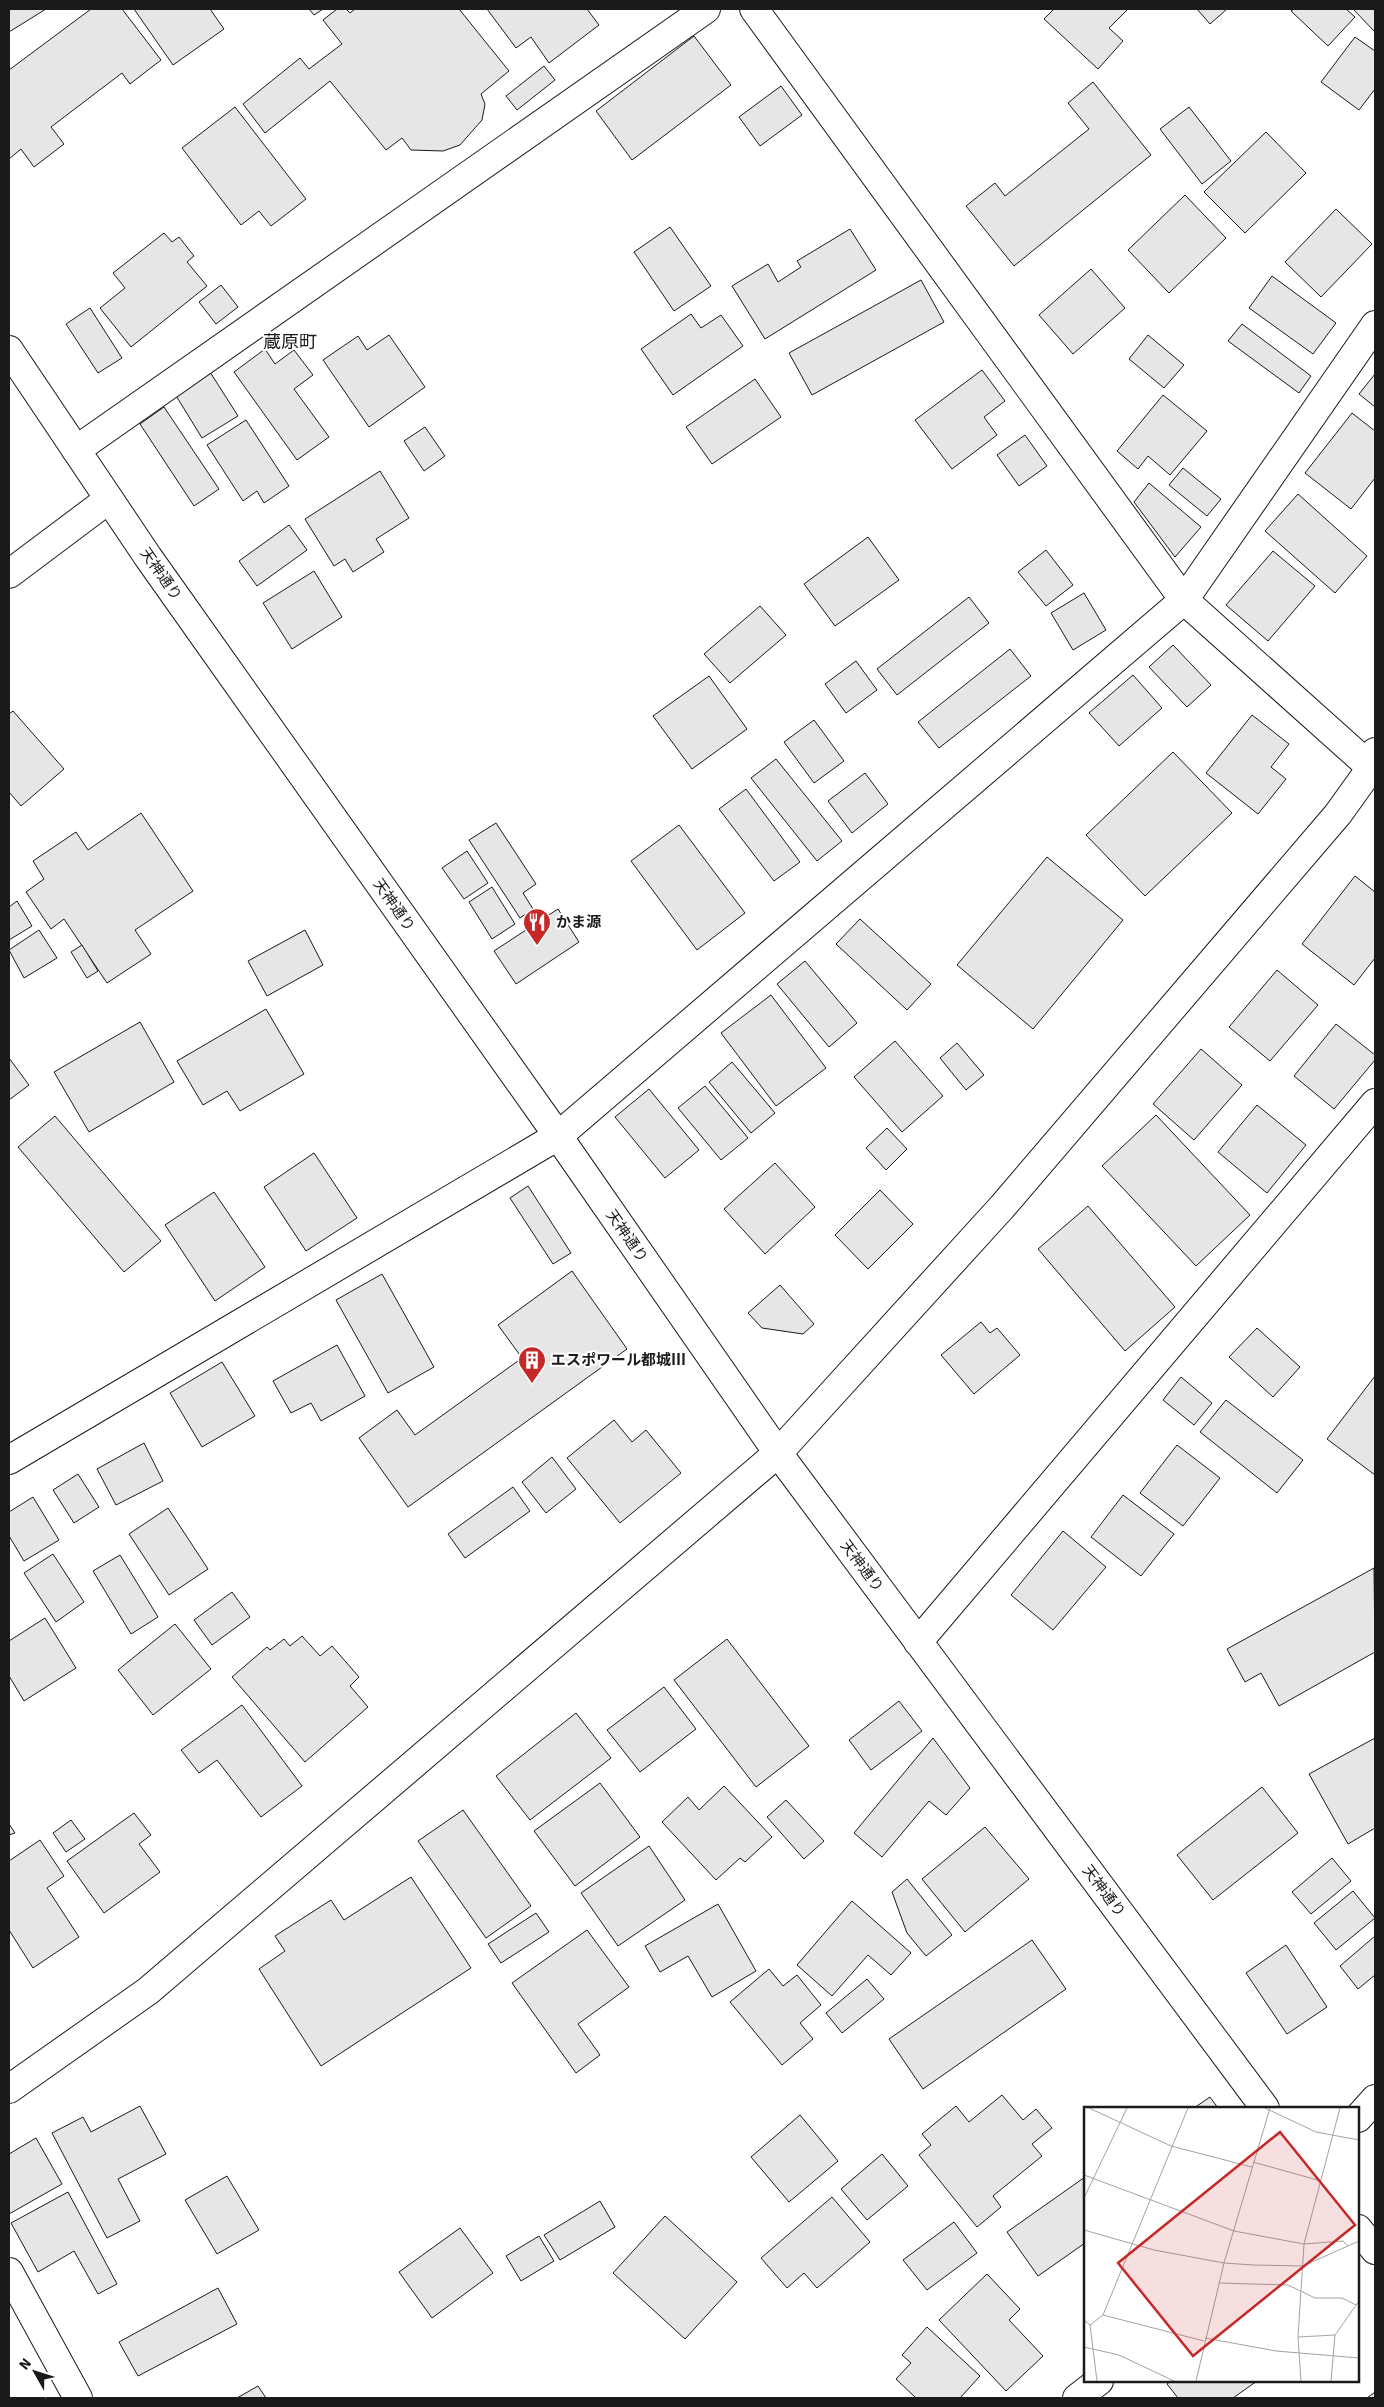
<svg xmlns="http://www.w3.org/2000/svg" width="1384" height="2407" font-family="Signika,'Noto Sans JP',sans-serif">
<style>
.building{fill:#e6e6e6;stroke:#1a1a1a}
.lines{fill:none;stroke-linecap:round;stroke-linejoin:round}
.minor-casing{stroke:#1a1a1a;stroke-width:30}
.tertiary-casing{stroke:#1a1a1a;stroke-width:30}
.minor{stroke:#fff;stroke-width:28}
.tertiary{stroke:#fff;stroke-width:28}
.labels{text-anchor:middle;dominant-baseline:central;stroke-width:4;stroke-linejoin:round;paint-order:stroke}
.street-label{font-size:15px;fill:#1a1a1a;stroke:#fff}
.poi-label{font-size:15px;font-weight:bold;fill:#1a1a1a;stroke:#fff;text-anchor:start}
.quarter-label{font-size:18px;fill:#1a1a1a;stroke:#fff}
.inset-road{fill:none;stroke:#a3a3a3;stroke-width:1}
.view{fill:#c62828;fill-opacity:0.15;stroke:#c62828;stroke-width:2.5}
.inset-edge{fill:none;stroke:#1a1a1a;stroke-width:2.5}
</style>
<rect width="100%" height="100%" fill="#fff"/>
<g class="building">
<path d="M9,9H46L9,32Z"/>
<path d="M91,9H122L161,60L130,84L122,73L51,127L64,144L34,167L21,149L9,159V70Z"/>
<path d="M134,9H210L224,29L173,65Z"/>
<path d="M309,9H323L314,15Z"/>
<path d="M337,9H346L350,13L355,9H459L509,71L481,94L485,104L482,120L460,145L443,151L411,150L402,138L386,150L330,81L265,133L243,104L300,58L309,69L342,44L323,20Z"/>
<path d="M487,9H587L599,25L549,63L531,37L516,48Z"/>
<path d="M1054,9H1128L1109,28L1123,41L1098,69L1044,19Z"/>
<path d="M1197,9H1227L1210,24Z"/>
<path d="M1294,9H1346L1355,17L1328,46L1291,11Z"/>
<path d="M1353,9H1375V32Z"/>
<path d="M694,36L731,85L632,160L596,111Z"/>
<path d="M1355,37L1375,51V89L1359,110L1321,82Z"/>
<path d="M544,66L555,80L517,110L506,96Z"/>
<path d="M1093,82L1151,155L1014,266L966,206L995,183L1005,196L1089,129L1068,103Z"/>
<path d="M781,86L802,115L760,146L739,117Z"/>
<path d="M235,107L306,199L271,226L259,211L241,225L182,148Z"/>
<path d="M1189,107L1231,161L1202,184L1160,129Z"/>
<path d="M1266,132L1306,173L1245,233L1204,192Z"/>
<path d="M1185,195L1226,238L1169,293L1128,250Z"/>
<path d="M1336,209L1372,244L1321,297L1285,262Z"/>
<path d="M670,227L711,286L674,311L634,252Z"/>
<path d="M850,229L876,270L765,339L732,286L768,264L778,282L801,267L797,261Z"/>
<path d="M164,233L172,242L179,237L194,256L187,262L207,286L131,347L100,308L125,288L113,273Z"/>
<path d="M1091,269L1125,308L1073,354L1039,315Z"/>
<path d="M1272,276L1336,323L1313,354L1249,308Z"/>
<path d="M921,280L944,322L812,395L789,353Z"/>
<path d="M221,285L238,307L216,324L199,302Z"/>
<path d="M90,308L122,358L98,373L66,324Z"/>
<path d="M691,314L701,328L721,315L743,346L673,395L641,349Z"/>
<path d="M1242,324L1311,376L1299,393L1228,341Z"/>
<path d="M389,335L425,387L369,427L323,360L358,336L367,350Z"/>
<path d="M1148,335L1184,365L1164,388L1129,359Z"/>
<path d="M265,349L275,364L294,350L313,375L294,389L329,437L297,460L234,372Z"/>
<path d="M982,370L1005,401L984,417L997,435L952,469L915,420Z"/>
<path d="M210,372L238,416L202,438L175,394Z"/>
<path d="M1375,374V407L1359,394Z"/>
<path d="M755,379L781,417L712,464L686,427Z"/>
<path d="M1163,395L1207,431L1170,475L1148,456L1138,469L1117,451Z"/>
<path d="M164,407L219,489L194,506L140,424Z"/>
<path d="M1352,413L1375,431V478L1351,509L1305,473Z"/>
<path d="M246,420L289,486L264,503L257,491L243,501L207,445Z"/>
<path d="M425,427L445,456L424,471L404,441Z"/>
<path d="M1025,435L1047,466L1019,486L997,455Z"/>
<path d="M1183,468L1221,499L1207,516L1169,485Z"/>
<path d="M380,471L409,518L376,539L384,552L353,572L345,559L334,566L305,519Z"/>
<path d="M1149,483L1201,527L1175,557L1134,502Z"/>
<path d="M1298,494L1367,556L1335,593L1265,531Z"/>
<path d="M289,525L307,550L257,586L239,561Z"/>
<path d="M868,537L899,580L835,626L804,584Z"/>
<path d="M1046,550L1073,585L1046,606L1018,572Z"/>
<path d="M1273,551L1315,586L1268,641L1226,605Z"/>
<path d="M314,571L342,617L292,649L263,603Z"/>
<path d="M1084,593L1106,630L1073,650L1051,613Z"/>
<path d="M969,597L989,623L897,695L877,669Z"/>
<path d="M760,606L786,635L730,683L704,654Z"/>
<path d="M1173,645L1211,685L1187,707L1149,667Z"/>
<path d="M1010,649L1031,676L939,748L918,722Z"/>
<path d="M856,661L877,690L846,713L825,684Z"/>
<path d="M1133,675L1162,708L1119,746L1089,713Z"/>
<path d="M709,676L747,729L692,769L653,716Z"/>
<path d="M13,711L64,769L21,806L9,792V714Z"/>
<path d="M1252,715L1289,744L1271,767L1286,779L1258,814L1206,773Z"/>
<path d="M814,720L844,761L814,783L784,742Z"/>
<path d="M1173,752L1232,813L1145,896L1086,835Z"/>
<path d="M776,759L842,841L817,861L751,778Z"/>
<path d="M865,773L888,804L852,833L828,801Z"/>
<path d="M746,789L800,862L774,881L719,809Z"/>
<path d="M141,813L193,891L135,930L151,954L107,983L64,919L51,929L26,892L44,879L33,861L76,832L88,850Z"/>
<path d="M496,823L536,884L523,893L533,909L520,918L469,840Z"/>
<path d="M679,825L745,913L697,950L631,861Z"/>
<path d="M467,851L488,883L464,899L442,868Z"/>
<path d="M1047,857L1123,920L1033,1029L957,965Z"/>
<path d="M1355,876L1375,892V958L1354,985L1302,944Z"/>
<path d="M492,887L515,924L492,939L469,902Z"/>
<path d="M17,901L32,926L9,940V907Z"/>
<path d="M558,909L579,942L516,984L494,951Z"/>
<path d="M860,919L931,984L907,1010L836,944Z"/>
<path d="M39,930L57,958L24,978L9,950Z"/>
<path d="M305,930L323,965L267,996L248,961Z"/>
<path d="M82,945L98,971L87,978L71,952Z"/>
<path d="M805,961L857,1023L829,1047L777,984Z"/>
<path d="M1277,970L1318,1005L1270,1061L1229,1027Z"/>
<path d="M771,995L826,1068L776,1106L721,1033Z"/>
<path d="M266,1009L304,1074L240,1111L227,1091L203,1105L177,1061Z"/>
<path d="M140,1022L174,1082L89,1132L54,1072Z"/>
<path d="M1336,1024L1375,1055V1060L1334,1109L1294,1076Z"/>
<path d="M895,1041L943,1096L902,1132L854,1077Z"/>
<path d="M957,1043L984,1075L966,1090L940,1058Z"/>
<path d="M1201,1049L1242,1085L1194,1140L1153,1104Z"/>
<path d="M9,1058L29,1085L9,1100Z"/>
<path d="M732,1062L775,1113L751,1133L709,1082Z"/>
<path d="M705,1086L748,1138L721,1160L678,1108Z"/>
<path d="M649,1089L699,1150L665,1178L615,1117Z"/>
<path d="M1257,1105L1306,1145L1267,1193L1218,1152Z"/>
<path d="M1156,1115L1250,1215L1196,1266L1102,1166Z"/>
<path d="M55,1116L161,1241L124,1272L18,1147Z"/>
<path d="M887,1128L907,1149L886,1170L866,1148Z"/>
<path d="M314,1153L357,1218L306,1251L264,1187Z"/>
<path d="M775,1163L815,1207L765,1254L724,1209Z"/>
<path d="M528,1186L571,1253L553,1264L510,1198Z"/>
<path d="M880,1190L913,1224L868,1269L835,1235Z"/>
<path d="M214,1192L265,1267L215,1301L165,1225Z"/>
<path d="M1088,1206L1175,1307L1125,1351L1038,1249Z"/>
<path d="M572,1271L627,1349L408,1507L359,1438L397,1410L415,1435L522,1358L498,1325Z"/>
<path d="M382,1274L434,1367L388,1393L336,1300Z"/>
<path d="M780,1285L814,1324L803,1334L762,1328L748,1313Z"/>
<path d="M981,1322L990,1333L997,1328L1020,1355L974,1394L941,1355Z"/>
<path d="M1257,1328L1300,1367L1273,1397L1229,1357Z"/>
<path d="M337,1345L365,1396L321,1421L311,1403L291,1413L273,1381Z"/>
<path d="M222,1362L255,1416L202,1447L170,1393Z"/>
<path d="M1375,1376V1475L1327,1439Z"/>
<path d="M1181,1377L1212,1403L1194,1425L1163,1400Z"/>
<path d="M1226,1400L1303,1460L1277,1493L1200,1432Z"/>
<path d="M614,1420L632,1442L646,1430L681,1473L620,1523L567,1458Z"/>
<path d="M144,1443L163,1481L116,1505L97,1469Z"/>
<path d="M1177,1445L1220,1478L1183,1526L1140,1493Z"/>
<path d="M552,1457L576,1489L546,1513L522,1482Z"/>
<path d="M78,1474L99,1507L74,1523L53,1490Z"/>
<path d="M513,1487L530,1511L465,1558L448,1534Z"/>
<path d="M1123,1495L1174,1534L1141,1576L1091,1537Z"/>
<path d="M33,1497L59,1540L24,1561L9,1536V1512Z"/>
<path d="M168,1508L208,1569L169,1595L129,1534Z"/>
<path d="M1063,1531L1106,1567L1053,1630L1011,1595Z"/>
<path d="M53,1554L84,1602L56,1622L24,1573Z"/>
<path d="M120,1555L158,1617L131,1634L93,1571Z"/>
<path d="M1374,1568L1375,1652L1279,1706L1261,1673L1245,1682L1227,1649Z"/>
<path d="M232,1592L250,1617L212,1645L194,1620Z"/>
<path d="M45,1618L76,1668L24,1701L9,1676V1641Z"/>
<path d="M175,1624L211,1669L153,1715L118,1670Z"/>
<path d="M302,1636L320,1656L332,1646L359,1677L350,1686L368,1707L305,1762L232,1677L267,1647L270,1650L284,1639L290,1646Z"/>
<path d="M727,1639L809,1746L756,1787L674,1680Z"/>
<path d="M664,1687L696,1729L640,1772L607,1730Z"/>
<path d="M899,1701L922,1731L871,1770L849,1740Z"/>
<path d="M242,1705L302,1786L261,1817L217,1760L199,1773L181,1750Z"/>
<path d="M576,1713L611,1758L530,1820L496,1776Z"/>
<path d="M933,1738L970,1788L946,1815L929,1801L882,1857L854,1833Z"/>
<path d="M1375,1738V1828L1348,1844L1309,1774Z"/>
<path d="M600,1783L640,1837L575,1886L534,1831Z"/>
<path d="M724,1786L772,1837L745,1862L740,1858L716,1880L662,1822L688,1797L699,1810Z"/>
<path d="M1262,1787L1298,1833L1213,1900L1177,1855Z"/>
<path d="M786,1800L824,1841L804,1859L767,1817Z"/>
<path d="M463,1810L531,1906L486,1938L418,1841Z"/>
<path d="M134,1813L151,1835L139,1844L160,1872L104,1913L67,1861Z"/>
<path d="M71,1820L85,1839L66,1852L53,1833Z"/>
<path d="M9,1824L15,1833L9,1835Z"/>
<path d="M985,1827L1029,1879L965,1932L922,1879Z"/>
<path d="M40,1840L64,1876L47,1888L79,1937L33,1968L9,1930V1861Z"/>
<path d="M649,1846L685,1900L618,1946L581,1893Z"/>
<path d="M1332,1858L1351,1881L1311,1914L1292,1892Z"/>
<path d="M411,1877L471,1968L321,2066L259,1969L285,1951L275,1936L331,1900L344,1920Z"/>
<path d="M907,1879L952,1935L926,1956L907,1933L892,1892Z"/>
<path d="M1353,1891L1375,1918L1336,1950L1314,1923Z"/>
<path d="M852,1901L911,1953L891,1975L868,1955L832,1996L797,1965Z"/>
<path d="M718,1904L756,1971L712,1997L688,1956L660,1972L645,1946Z"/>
<path d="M536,1913L549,1932L501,1963L488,1944Z"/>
<path d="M587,1930L629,1987L578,2024L600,2055L576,2073L512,1983Z"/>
<path d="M1375,1936V1975L1358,1989L1340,1966Z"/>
<path d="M1032,1940L1066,1989L923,2089L889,2039Z"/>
<path d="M1286,1945L1327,2007L1287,2034L1246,1973Z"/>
<path d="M769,1969L783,1986L797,1975L821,2005L800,2023L813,2039L782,2065L730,2002Z"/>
<path d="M867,1979L884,1999L842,2033L826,2013Z"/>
<path d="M1002,2095L1023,2120L1036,2109L1052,2128L1032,2144L1042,2156L993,2196L1001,2207L977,2227L919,2155L931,2145L922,2134L956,2106L969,2122Z"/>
<path d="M1210,2097L1218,2108H1194Z"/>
<path d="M140,2106L166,2154L118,2179L140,2221L107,2238L52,2133L83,2117L91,2132Z"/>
<path d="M800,2115L838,2161L789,2202L751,2157Z"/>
<path d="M36,2138L62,2184L9,2214V2154Z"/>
<path d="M882,2154L908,2186L867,2220L841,2189Z"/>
<path d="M227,2176L259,2230L217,2254L185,2200Z"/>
<path d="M1085,2177V2243L1038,2276L1007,2232Z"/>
<path d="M68,2192L117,2284L98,2294L74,2251L38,2272L11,2223Z"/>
<path d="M832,2197L870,2242L817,2288L804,2273L787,2288L761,2258Z"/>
<path d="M600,2201L615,2227L560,2260L544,2235Z"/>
<path d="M665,2216L737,2282L685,2339L613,2273Z"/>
<path d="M954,2222L977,2253L927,2290L903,2260Z"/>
<path d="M460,2228L493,2273L432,2318L399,2272Z"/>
<path d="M539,2236L554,2261L521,2281L506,2256Z"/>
<path d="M987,2274L1020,2309L1009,2320L1043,2356L1006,2391L939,2320Z"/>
<path d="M218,2288L237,2324L138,2376L119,2342Z"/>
<path d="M927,2327L980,2376L960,2398H916L896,2379L911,2363L902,2355Z"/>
<path d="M1171,2381H1257L1233,2398H1178L1167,2384Z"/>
<path d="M258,2386L266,2398H237Z"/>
<path d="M1375,2392V2398H1367Z"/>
</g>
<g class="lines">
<g class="minor-casing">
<g id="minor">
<path d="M754,9L1184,600L1375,771"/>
<path d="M76,450L706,9"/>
<path d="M9,574L109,499"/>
<path d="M9,1460L558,1136L1184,600L1375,325"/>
<path d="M918,1642L1375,1103"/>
<path d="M1358,2118L1375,2099"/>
<path d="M9,2272L78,2398"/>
<path d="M1077,2398L1099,2381"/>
</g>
</g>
<g class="tertiary-casing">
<g id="tertiary">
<path d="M9,350L148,557L558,1136L778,1453L1265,2108"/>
<path d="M9,2089L148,1991L778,1453L1002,1207L1338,814L1371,768L1375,752"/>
<path d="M1358,2229L1375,2250"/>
</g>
</g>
<use href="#minor" class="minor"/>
<use href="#tertiary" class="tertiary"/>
</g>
<defs>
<g id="restaurant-pin" transform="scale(1.4375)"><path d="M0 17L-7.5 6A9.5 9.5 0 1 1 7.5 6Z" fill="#c62828" stroke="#fff"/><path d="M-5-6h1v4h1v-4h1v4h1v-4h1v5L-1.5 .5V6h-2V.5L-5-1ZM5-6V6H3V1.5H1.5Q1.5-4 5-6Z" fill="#fff"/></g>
<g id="building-pin" transform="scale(1.4375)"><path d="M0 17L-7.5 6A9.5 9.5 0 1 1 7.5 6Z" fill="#c62828" stroke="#fff"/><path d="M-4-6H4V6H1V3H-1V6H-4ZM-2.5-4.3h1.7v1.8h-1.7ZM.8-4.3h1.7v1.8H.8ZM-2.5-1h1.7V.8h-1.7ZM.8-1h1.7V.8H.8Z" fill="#fff"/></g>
</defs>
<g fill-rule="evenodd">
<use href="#restaurant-pin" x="537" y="922"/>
<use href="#building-pin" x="532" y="1360"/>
</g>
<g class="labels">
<g class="street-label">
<text transform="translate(161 574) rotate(55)">天神通り</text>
<text transform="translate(394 905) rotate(55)">天神通り</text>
<text transform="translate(627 1236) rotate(55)">天神通り</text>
<text transform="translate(862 1566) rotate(53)">天神通り</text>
<text transform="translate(1104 1891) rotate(53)">天神通り</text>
</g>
<g class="poi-label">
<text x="556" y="922">かま源</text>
<text x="551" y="1360">エスポワール都城Ⅲ</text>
</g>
<g class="quarter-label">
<text x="290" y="342">蔵原町</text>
</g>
</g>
<g transform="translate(1084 2107)">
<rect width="275" height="275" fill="#fff"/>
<path class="inset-road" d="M5,1L87,39L168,60M181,1L232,25L275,33M169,55L237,74M0,68L150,124L220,137L259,134L264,139M0,91L43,1M0,123L70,143L140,156L169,158L219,159L275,134M135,176L204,178L231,191H258L272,198M19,208L120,234M0,213L6,218L13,274M6,218L19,208L104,1M214,230L251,228M121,231L192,244L275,251M0,240L35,248L90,274M112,274L140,156L186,1M217,274L214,230L220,137L256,1M247,274L251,228L275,194"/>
<path class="view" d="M196,25L271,118L109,249L34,156Z"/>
<rect width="275" height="275" class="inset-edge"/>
</g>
<rect width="1384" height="2407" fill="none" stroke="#1a1a1a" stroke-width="20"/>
<g transform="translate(35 2372) rotate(309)" stroke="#ffffff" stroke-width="4" paint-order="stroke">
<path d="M0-4L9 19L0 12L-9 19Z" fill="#1a1a1a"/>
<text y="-8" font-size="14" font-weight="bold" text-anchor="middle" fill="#1a1a1a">N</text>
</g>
</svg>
